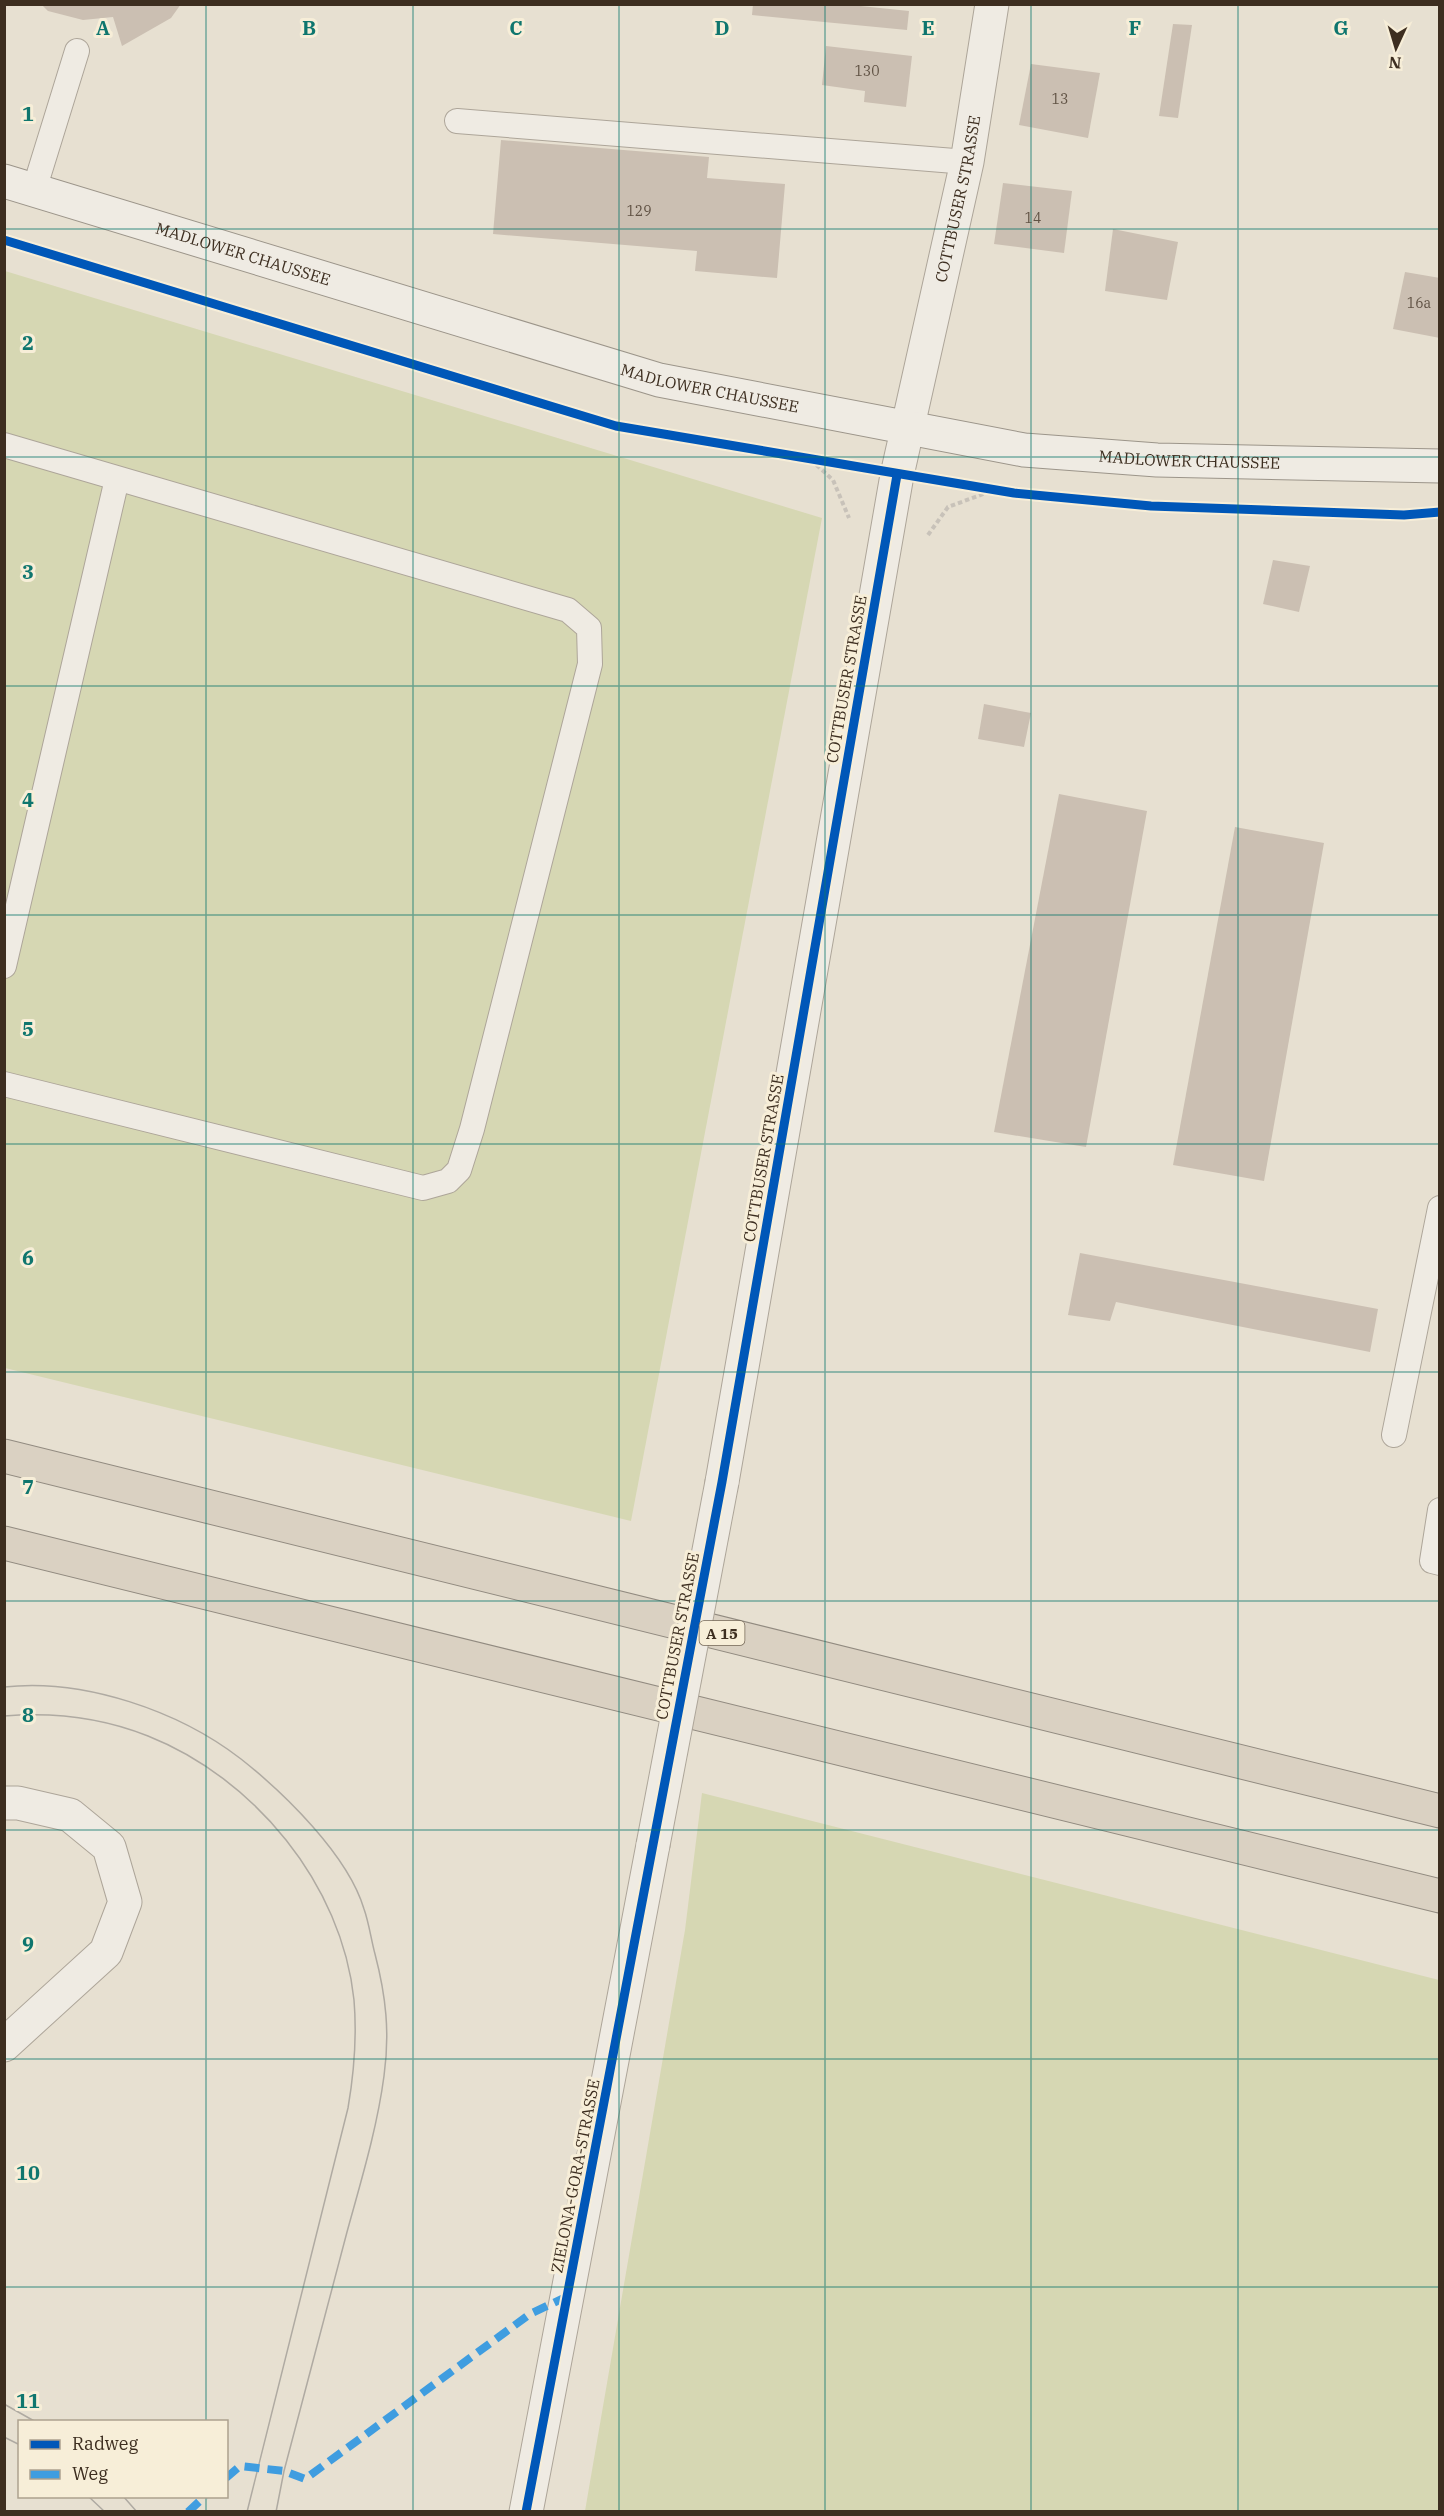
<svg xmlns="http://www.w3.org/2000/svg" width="1444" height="2516" font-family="'IBM Plex Serif',serif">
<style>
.green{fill:#d6d7b3}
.building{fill:#cbbfb2}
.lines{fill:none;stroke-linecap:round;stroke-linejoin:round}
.service-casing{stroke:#ada599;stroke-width:26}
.minor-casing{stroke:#ada599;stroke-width:35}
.secondary-casing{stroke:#9c958a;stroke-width:35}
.motorway-casing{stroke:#928b80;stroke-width:35}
.path{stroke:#c8c2b9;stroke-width:4;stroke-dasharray:4.5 3;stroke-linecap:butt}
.service{stroke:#efebe3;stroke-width:24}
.minor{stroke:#efebe3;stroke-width:33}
.secondary{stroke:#efebe3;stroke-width:33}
.motorway{stroke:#dad1c2;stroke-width:33}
.tram{stroke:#afaaa2;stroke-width:1.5}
.minor-bridge-casing{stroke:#ada599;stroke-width:35;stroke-linecap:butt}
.minor-bridge{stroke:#efebe3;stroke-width:33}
.quiet{stroke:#3f9de0;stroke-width:8;stroke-dasharray:15 8;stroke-linecap:butt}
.cycleway-casing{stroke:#f7eed8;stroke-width:13}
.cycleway{stroke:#0057b8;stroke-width:9}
.grid{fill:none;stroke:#0f766e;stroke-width:1.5;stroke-opacity:0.55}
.labels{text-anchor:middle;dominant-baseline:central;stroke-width:6;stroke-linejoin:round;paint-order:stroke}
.number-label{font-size:14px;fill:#605244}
.shield{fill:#f7eed8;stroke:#756857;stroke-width:1.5}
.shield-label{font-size:15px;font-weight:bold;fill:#3d2e20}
.street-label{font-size:16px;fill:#3d2e20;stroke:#f7eed8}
.grid-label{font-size:20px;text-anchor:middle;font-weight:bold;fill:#0f766e;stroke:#f7eed8;stroke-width:6;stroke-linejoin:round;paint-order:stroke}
</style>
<rect width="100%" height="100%" fill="#e7e0d1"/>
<g class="green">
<path d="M5,271L822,518L631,1521L5,1368Z"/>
<path d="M702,1793L1439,1980V2511H585L685,1930Z"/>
</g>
<g class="building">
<path d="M41,4H181L171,18L122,46L113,17L83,20L48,11Z"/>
<path d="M753,4H841L909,11L907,30L752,15Z"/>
<path d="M1173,24L1192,25L1178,118L1159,116Z"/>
<path d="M826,46L912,56L906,107L864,102L865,91L822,85Z"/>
<path d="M1031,64L1100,73L1088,138L1019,125Z"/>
<path d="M501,140L709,157L707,178L785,184L777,278L695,271L697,251L493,234Z"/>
<path d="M1003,183L1072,191L1064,253L994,244Z"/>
<path d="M1113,229L1178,242L1167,300L1105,291Z"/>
<path d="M1405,272L1440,278V338L1393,329Z"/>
<path d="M1273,560L1310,566L1299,612L1263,604Z"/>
<path d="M984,704L1031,713L1024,747L978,739Z"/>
<path d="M1059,794L1147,811L1086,1147L994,1132Z"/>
<path d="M1235,827L1324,843L1264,1181L1173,1165Z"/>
<path d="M1080,1253L1378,1309L1370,1352L1116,1302L1110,1321L1068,1315Z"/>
</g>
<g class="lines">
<g class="service-casing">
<g id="service">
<path d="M457,121L967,162"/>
<path d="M34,190L77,51"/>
<path d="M4,445L568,610L589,628L590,664L472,1129L459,1170L448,1181L423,1188L4,1084"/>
<path d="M4,966L117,479"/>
<path d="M1394,1435L1440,1208"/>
<path d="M1440,1510L1432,1561L1440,1563"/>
</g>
</g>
<g class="minor-casing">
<g id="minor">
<path id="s1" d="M722,1482L897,475L967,162L992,4"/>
<path d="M4,1803H18L70,1815L109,1847L125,1902L106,1952L4,2045"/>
<path d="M526,2512L653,1845"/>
</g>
</g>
<g class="secondary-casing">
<g id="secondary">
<path id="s2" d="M4,181L659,380L1024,450L1157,460L1440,466"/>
</g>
</g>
<g class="motorway-casing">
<g id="motorway">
<path d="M4,1456L1440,1811"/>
<path d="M4,1543L1440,1896"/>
</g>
</g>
<g class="path">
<path d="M811,460L833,480L849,518"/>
<path d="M928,535L948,507L994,490"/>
</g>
<use href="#service" class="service"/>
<use href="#minor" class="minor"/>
<use href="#secondary" class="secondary"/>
<use href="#motorway" class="motorway"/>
<g class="tram">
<path d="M4,1687C84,1678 179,1711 241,1759C284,1793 348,1855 364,1909C369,1923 371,1939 375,1954C386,1996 390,2033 384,2076C377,2129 361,2181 347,2232C326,2312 305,2391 284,2471L276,2512"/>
<path d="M4,1716C52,1712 103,1718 148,1736C254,1778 342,1884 354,2000C357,2036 354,2073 348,2108L247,2512"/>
<path d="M4,2404L36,2422"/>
<path d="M4,2437L20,2445"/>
<path d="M88,2496L105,2512"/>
<path d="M123,2496L137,2512"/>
</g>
<g class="minor-bridge-casing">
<path id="minor-bridge" d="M653,1845L722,1482"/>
</g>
<use href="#minor-bridge" class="minor-bridge"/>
<g class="quiet">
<path d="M226,2478L240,2466L284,2471L305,2479L530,2314L568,2296"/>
<path d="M188,2512L205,2496"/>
</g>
<g class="cycleway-casing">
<g id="cycleway">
<path d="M4,240L616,426L1014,493L1151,506L1404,515L1440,512"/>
<path d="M526,2512L722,1482L897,475"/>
</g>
</g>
<use href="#cycleway" class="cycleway"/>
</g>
<path class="grid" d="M206,4V2422M413,4V2512M619,4V2512M825,4V2512M1031,4V2512M1238,4V2512M4,229H1440M4,457H1440M4,686H1440M4,915H1440M4,1144H1440M4,1372H1440M4,1601H1440M4,1830H1440M4,2059H1440M4,2287H1440M206,2496V2512"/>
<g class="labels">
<g class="number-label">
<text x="867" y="71">130</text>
<text x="1060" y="99">13</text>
<text x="639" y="211">129</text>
<text x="1033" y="218">14</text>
<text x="1419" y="303">16a</text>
</g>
<rect class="shield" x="699.5" y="1621" width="45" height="24" rx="4.5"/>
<g class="shield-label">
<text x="722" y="1633">A 15</text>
</g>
<g class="street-label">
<text stroke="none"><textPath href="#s1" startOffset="1305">COTTBUSER STRASSE</textPath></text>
<text stroke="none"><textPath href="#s2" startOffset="250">MADLOWER CHAUSSEE</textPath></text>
<text stroke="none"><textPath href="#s2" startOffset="736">MADLOWER CHAUSSEE</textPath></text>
<text stroke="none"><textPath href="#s2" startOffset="1222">MADLOWER CHAUSSEE</textPath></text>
<text transform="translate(846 679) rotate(-80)">COTTBUSER STRASSE</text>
<text transform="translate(763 1158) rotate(-80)">COTTBUSER STRASSE</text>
<text transform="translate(677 1636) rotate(-79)">COTTBUSER STRASSE</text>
<text transform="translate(575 2176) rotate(-79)">ZIELONA-GORA-STRASSE</text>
</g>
</g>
<g class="grid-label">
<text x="103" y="35">A</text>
<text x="309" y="35">B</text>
<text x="516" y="35">C</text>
<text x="722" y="35">D</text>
<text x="928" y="35">E</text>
<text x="1135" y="35">F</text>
<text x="1341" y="35">G</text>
<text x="28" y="121">1</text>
<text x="28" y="350">2</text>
<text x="28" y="579">3</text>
<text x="28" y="807">4</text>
<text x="28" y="1036">5</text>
<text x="28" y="1265">6</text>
<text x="28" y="1494">7</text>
<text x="28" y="1722">8</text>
<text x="28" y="1951">9</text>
<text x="28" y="2180">10</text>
<text x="28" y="2408">11</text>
</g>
<rect width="1444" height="2516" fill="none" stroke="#3d2e20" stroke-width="12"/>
<rect x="18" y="2420" width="210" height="78" fill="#f7eed8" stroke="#ada18e" stroke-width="1.5"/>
<rect x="30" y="2440" width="30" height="9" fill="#0057b8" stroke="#ada18e" stroke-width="1.5"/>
<text x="72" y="2450" font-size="18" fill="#3d2e20">Radweg</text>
<rect x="30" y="2470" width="30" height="9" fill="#3f9de0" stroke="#ada18e" stroke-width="1.5"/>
<text x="72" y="2480" font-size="18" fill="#3d2e20">Weg</text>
<g transform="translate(1396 48) rotate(184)" stroke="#f7eed8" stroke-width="4.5" paint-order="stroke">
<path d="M0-4.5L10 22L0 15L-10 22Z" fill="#3d2e20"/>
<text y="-9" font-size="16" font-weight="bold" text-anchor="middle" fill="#3d2e20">N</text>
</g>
</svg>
